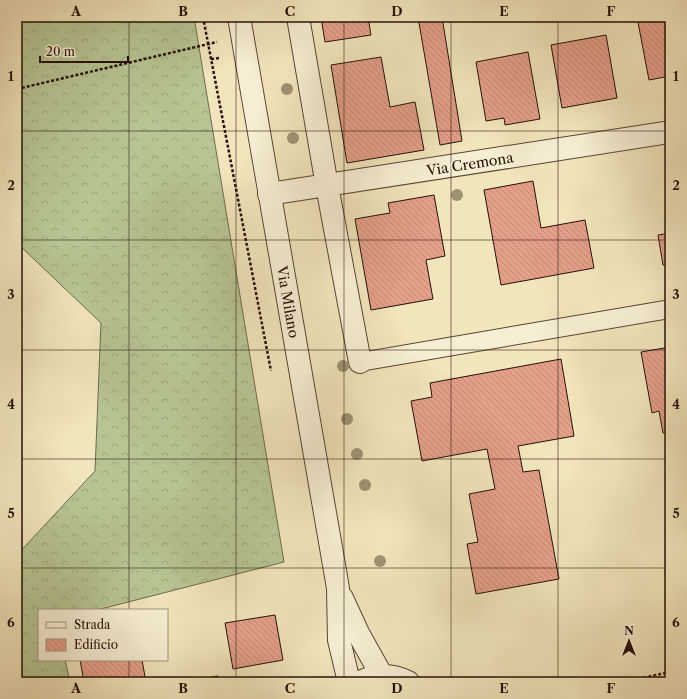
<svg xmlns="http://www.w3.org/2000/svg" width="687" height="699" font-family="'Libre Caslon Text',serif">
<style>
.forest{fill:url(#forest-crowns);stroke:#6e6a4d}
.building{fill:url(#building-back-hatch);stroke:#251007}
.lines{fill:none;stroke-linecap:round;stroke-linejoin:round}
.service-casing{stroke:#584534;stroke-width:20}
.minor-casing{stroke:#584534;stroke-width:24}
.tertiary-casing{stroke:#584534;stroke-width:24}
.path{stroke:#251007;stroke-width:2.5;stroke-dasharray:3 2;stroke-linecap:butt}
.service{stroke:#f6eed3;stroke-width:18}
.minor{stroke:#f6eed3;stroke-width:22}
.tertiary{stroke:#f6eed3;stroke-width:22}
.tree{fill:#9d9273}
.grid{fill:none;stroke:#251007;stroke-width:1;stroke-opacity:0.55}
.labels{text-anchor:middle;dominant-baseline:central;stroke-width:3;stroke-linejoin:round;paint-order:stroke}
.street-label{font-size:14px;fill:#251007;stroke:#f6eed3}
.neatline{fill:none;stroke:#251007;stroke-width:1.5}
.grid-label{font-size:13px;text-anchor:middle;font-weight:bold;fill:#251007}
</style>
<defs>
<pattern id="forest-crowns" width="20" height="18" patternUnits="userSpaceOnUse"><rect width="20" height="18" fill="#b7c593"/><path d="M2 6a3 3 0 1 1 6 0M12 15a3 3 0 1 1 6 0" fill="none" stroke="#9da87d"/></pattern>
<pattern id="building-back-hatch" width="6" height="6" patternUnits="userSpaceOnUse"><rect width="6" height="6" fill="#e5a089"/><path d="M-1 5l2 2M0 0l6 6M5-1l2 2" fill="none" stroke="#c48975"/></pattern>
</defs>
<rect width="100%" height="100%" fill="#f1e5bb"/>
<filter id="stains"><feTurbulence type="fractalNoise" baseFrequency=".005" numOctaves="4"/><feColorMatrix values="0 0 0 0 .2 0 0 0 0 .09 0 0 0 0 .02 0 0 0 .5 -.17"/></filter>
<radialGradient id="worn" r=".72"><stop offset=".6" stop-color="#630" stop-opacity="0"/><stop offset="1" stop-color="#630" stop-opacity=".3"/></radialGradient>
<path class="forest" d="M17,17H194L284,562L97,610H39V660H65L70,682H17V555L95,471L101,323L17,243Z"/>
<g class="building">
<path d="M321,17H368L371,35L325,42Z"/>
<path d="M418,17H442L462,141L440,145Z"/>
<path d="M637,17H670V76L649,80Z"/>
<path d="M606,35L617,98L562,108L551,45Z"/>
<path d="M528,52L540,119L505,125L504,118L486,121L476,62Z"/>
<path d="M381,57L390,107L415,102L424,150L347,163L331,65Z"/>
<path d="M533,181L541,228L585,220L594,268L501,285L484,190Z"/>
<path d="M434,195L445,256L426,260L433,299L371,310L355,219L390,213L388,203Z"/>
<path d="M670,233V264L663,265L658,235Z"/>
<path d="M670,347V432L663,433L659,411L652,413L641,352Z"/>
<path d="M561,359L574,436L518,446L523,472L539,470L559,579L476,594L467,544L478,542L469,494L495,489L487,449L422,461L411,401L432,397L430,383Z"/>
<path d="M275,615L283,660L233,669L225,623Z"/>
<path d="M80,660H142L146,682H84Z"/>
<path d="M218,676L219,682H184Z"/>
</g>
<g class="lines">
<g class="service-casing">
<path id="service" d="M360,362L670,309"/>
</g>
<g class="minor-casing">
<g id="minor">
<path d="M298,17L327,186L360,362"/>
<path d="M269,194L670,132"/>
</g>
</g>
<g class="tertiary-casing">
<g id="tertiary">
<path d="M239,17L338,588L339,640L349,682"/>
<path d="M342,598L358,633L382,676"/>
<path d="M360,682C376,674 392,674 408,682"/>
</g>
</g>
<g class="path">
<path d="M203,17L271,371"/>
<path d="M211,59L220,58"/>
<path d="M17,89L217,42"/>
<path d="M624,682L670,672"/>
</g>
<use href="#service" class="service"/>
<use href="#minor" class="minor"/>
<use href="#tertiary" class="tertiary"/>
</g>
<g class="tree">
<circle cx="287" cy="89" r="6"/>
<circle cx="293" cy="138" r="6"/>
<circle cx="457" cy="195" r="6"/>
<circle cx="343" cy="366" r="6"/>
<circle cx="347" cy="419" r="6"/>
<circle cx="357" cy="454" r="6"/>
<circle cx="365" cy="485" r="6"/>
<circle cx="380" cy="561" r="6"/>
</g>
<path class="grid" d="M129,17V610M236,17V682M344,17V682M451,17V682M558,17V682M17,131H670M17,240H670M17,350H670M17,459H670M17,568H670M129,660V682"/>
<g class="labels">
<g class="street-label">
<text transform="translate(470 164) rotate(-9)">Via Cremona</text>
<text transform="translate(288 302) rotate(80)">Via Milano</text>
</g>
</g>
<rect width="687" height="699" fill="none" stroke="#f1e5bb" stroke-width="44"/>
<rect x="38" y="609" width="130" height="52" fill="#f6eed3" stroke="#a29581"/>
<rect x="46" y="622" width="20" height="6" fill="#f6eed3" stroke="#a29581"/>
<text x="74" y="629" font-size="12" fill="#251007">Strada</text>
<rect x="46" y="639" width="20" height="12" fill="url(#building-back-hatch)" stroke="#a29581"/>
<text x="74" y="649" font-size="12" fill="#251007">Edificio</text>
<g transform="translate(629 641)" stroke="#f6eed3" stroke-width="3" paint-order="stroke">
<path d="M0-3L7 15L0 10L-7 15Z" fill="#251007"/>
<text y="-6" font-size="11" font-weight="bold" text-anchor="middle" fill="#251007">N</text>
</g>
<path d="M40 56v6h88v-6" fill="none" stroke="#251007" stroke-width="2"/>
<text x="46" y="56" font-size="12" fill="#251007" stroke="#f6eed3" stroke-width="3" paint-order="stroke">20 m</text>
<rect x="22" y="22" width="643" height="655" class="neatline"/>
<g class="grid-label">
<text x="76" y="16">A</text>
<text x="183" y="16">B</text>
<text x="290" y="16">C</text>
<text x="397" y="16">D</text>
<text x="504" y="16">E</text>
<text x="611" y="16">F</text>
<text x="11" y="81">1</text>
<text x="676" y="81">1</text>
<text x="11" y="190">2</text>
<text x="676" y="190">2</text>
<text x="11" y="299">3</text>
<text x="676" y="299">3</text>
<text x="11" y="409">4</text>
<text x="676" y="409">4</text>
<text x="11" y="518">5</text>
<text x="676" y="518">5</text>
<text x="11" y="627">6</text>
<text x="676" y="627">6</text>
<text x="76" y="693">A</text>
<text x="183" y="693">B</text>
<text x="290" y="693">C</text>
<text x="397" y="693">D</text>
<text x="504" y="693">E</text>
<text x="611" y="693">F</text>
</g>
<rect width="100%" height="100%" filter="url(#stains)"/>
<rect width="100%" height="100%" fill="url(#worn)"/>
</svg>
